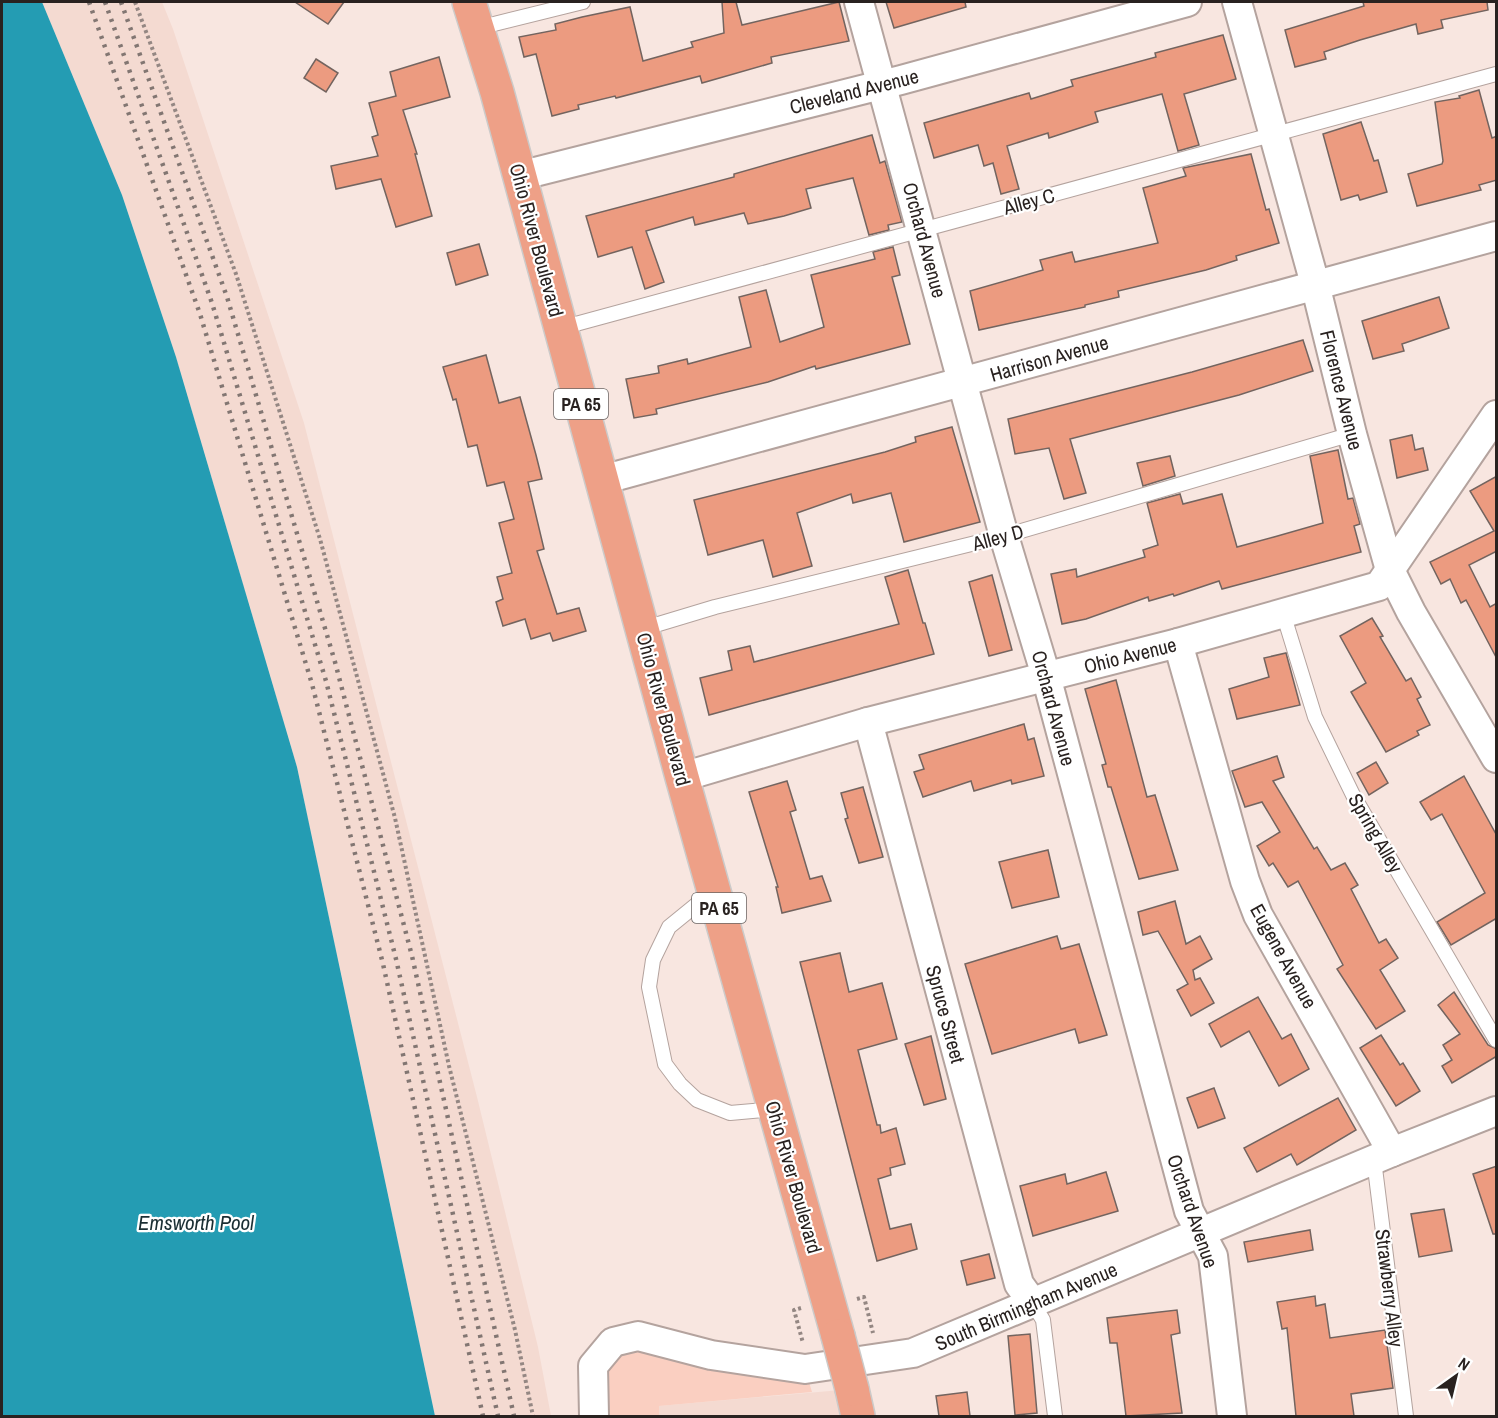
<svg xmlns="http://www.w3.org/2000/svg" width="1498" height="1418" font-family="'Archivo Narrow',sans-serif">
<style>
.built{fill:#f4dad1}
.green{fill:#facfc1}
.water{fill:#249cb3}
.building{fill:#ec9b80;stroke:#73645f;stroke-width:1.5}
.lines{fill:none;stroke-linecap:round;stroke-linejoin:round}
.service-casing{stroke:#b4a39e;stroke-width:16}
.minor-casing{stroke:#b4a39e;stroke-width:32}
.trunk-casing{stroke:#cccac9;stroke-width:36}
.path{stroke:#948783;stroke-width:4;stroke-dasharray:3 3;stroke-linecap:butt}
.service{stroke:#fff;stroke-width:14}
.minor{stroke:#fff;stroke-width:28}
.trunk{stroke:#eea087;stroke-width:33}
.rail{stroke:#827672;stroke-width:4.5;stroke-dasharray:3 6;stroke-linecap:butt}
.trunk-bridge-casing{stroke:#cccac9;stroke-width:36;stroke-linecap:butt}
.trunk-bridge{stroke:#eea087;stroke-width:33}
.labels{text-anchor:middle;dominant-baseline:central;stroke-width:4.5;stroke-linejoin:round;paint-order:stroke}
.shield{fill:#fff;stroke:#696463;stroke-width:1.5}
.shield-label{font-size:18px;font-weight:bold;fill:#292220}
.street-label{font-size:20px;fill:#292220;stroke:#fff}
.water-label{font-size:21px;font-style:italic;fill:#1a2e33;stroke:#fff}
</style>
<rect width="100%" height="100%" fill="#f8e6e0"/>
<g class="built">
<path d="M42,2H162L173,29L304,423L477,1097L538,1347L551,1416H435L297,767L176,357L122,195Z"/>
<path d="M852,1389L858,1416H659L658,1406Z"/>
</g>
<path class="green" d="M613,1342L805,1369L812,1392L659,1406V1416H594Z"/>
<path class="water" d="M2,2H42L122,195L176,357L297,767L435,1416H2Z"/>
<g class="building">
<path d="M295,2H344L328,24Z"/>
<path d="M722,2H736L742,25L839,2L849,41L771,57L772,63L702,83L700,76L616,98L615,96L578,105L579,109L552,116L536,54L524,57L519,37L556,30L555,24L582,17L630,7L643,61L693,47L691,42L724,33Z"/>
<path d="M886,2H965L966,7L894,28Z"/>
<path d="M1363,2H1487L1488,10L1441,20L1443,28L1418,34L1416,24L1360,40L1324,52L1326,59L1295,67L1285,30L1364,6Z"/>
<path d="M1223,35L1236,79L1184,94L1199,145L1178,151L1162,94L1095,112L1098,122L1049,138L1048,133L1007,146L1019,189L1001,194L993,163L984,166L978,145L934,158L924,123L1029,93L1031,99L1073,86L1071,80L1156,57L1155,53Z"/>
<path d="M439,57L450,97L403,110L417,154H415L432,216L396,227L381,179L336,189L331,166L378,156L372,137L378,135L369,103L396,96L390,72Z"/>
<path d="M316,59L338,73L326,92L304,78Z"/>
<path d="M1479,90L1492,138L1497,136V180L1479,185L1481,190L1417,206L1408,174L1442,164L1443,161L1435,102L1460,98L1459,96Z"/>
<path d="M1361,122L1374,161L1378,160L1387,192L1360,200L1358,195L1341,200L1323,134Z"/>
<path d="M872,135L880,163L885,161L902,222L888,225L889,230L869,235L853,178L806,189L811,208L784,216L748,224L744,213L695,225L693,217L646,231L664,282L645,289L632,247L598,257L586,216L734,177V174Z"/>
<path d="M1251,154L1266,210L1269,209L1279,243L1236,256L1237,260L1206,270L1118,291L1119,297L1085,305V307L979,330L970,291L1043,270L1040,260L1072,252L1075,262L1158,243L1143,188L1186,176L1183,168Z"/>
<path d="M479,244L488,275L456,285L447,253Z"/>
<path d="M893,247L900,275L892,277L910,344L816,369L815,366L768,382L656,409L657,414L634,418L626,379L659,373L658,366L687,359L688,364L751,347L739,297L766,290L780,342L824,327L811,275L875,259L873,252Z"/>
<path d="M1439,297L1449,328L1402,344L1404,351L1373,359L1362,321Z"/>
<path d="M1303,340L1313,371L1239,395L1070,439L1086,493L1064,499L1049,448L1015,454L1008,419L1192,372Z"/>
<path d="M486,355L499,403L520,397L536,455L542,479L528,482L544,549L537,551L557,614L579,608L586,631L553,641L550,633L531,639L525,619L503,626L496,602L503,599L497,577L512,573L499,523L514,519L504,482L487,486L477,445L468,447L456,399L453,400L443,367Z"/>
<path d="M952,427L980,522L904,542L891,493L853,503L851,494L797,513L812,566L773,577L763,540L708,555L694,500L885,452L916,442L915,437Z"/>
<path d="M1412,435L1415,450L1423,448L1428,470L1397,478L1390,440Z"/>
<path d="M1338,450L1348,499L1353,498L1360,524L1354,526L1361,552L1222,589L1219,581L1174,596L1173,594L1149,601L1148,597L1086,619L1062,624L1051,574L1076,569L1077,577L1145,557L1143,550L1158,545L1147,503L1180,494L1183,504L1222,494L1237,547L1274,537L1323,523L1310,456Z"/>
<path d="M1170,456L1175,476L1143,486L1137,463Z"/>
<path d="M1497,476V551L1469,565L1490,607L1497,603V659L1466,600L1461,603L1450,579L1441,584L1430,562L1494,531L1470,491Z"/>
<path d="M908,570L923,623H925L934,654L709,715L700,678L732,670L728,651L750,646L754,662L899,624L885,577Z"/>
<path d="M992,575L1012,650L989,656L969,582Z"/>
<path d="M1372,618L1383,636L1380,637L1406,681L1411,678L1421,697L1417,699L1430,725L1417,731L1419,735L1386,752L1351,692L1366,683L1340,636Z"/>
<path d="M1286,653L1300,705L1237,719L1229,689L1269,677L1264,658Z"/>
<path d="M1116,680L1147,797L1155,795L1178,870L1139,879L1111,787H1108L1102,765L1106,764L1085,689Z"/>
<path d="M1024,724L1028,740L1034,738L1044,776L1012,784L1011,780L974,791L971,781L923,797L914,772L924,769L919,755Z"/>
<path d="M1277,756L1284,777L1273,781L1314,849L1317,847L1331,870L1345,863L1358,885L1351,889L1379,943L1386,939L1398,958L1380,970L1405,1011L1376,1029L1337,969L1343,965L1298,881L1288,887L1273,863L1269,866L1257,846L1280,832L1262,802L1245,807L1232,771Z"/>
<path d="M1376,762L1388,783L1369,795L1357,773Z"/>
<path d="M1464,776L1497,836V918L1451,945L1437,922L1485,893L1442,814L1431,820L1420,802Z"/>
<path d="M787,781L796,810L790,812L810,879L822,876L831,901L782,913L776,887H778L749,792Z"/>
<path d="M863,787L883,857L859,863L845,819L848,818L841,793Z"/>
<path d="M1048,850L1059,897L1012,908L999,862Z"/>
<path d="M1175,901L1186,944L1200,936L1212,959L1193,970L1195,980L1200,978L1214,1003L1191,1016L1177,990L1188,984L1158,931L1143,935L1138,912Z"/>
<path d="M1057,936L1061,949L1079,944L1107,1035L1079,1043L1075,1029L992,1054L965,964Z"/>
<path d="M840,953L849,992L882,983L897,1039L858,1050L877,1125H880L881,1133L896,1128L905,1164L890,1168L891,1175L878,1179L890,1229L911,1224L917,1249L877,1261L800,962Z"/>
<path d="M1454,992L1488,1045L1497,1049V1056L1452,1083L1442,1066L1452,1060L1443,1045L1460,1034L1438,1005Z"/>
<path d="M1258,997L1282,1039L1291,1034L1309,1069L1279,1086L1249,1031L1221,1047L1209,1024Z"/>
<path d="M1381,1035L1400,1065L1403,1063L1420,1091L1396,1106L1360,1048Z"/>
<path d="M931,1036L946,1099L924,1105L905,1044Z"/>
<path d="M1214,1088L1225,1118L1198,1128L1187,1098Z"/>
<path d="M1338,1098L1356,1130L1297,1165L1291,1154L1257,1172L1244,1148Z"/>
<path d="M1497,1166V1234H1493L1473,1174Z"/>
<path d="M1106,1172L1118,1211L1033,1236L1020,1186L1065,1174L1067,1184Z"/>
<path d="M1444,1209L1452,1251L1419,1257L1411,1214Z"/>
<path d="M1310,1230L1313,1250L1248,1262L1244,1242Z"/>
<path d="M989,1254L995,1278L967,1285L961,1261Z"/>
<path d="M1315,1296L1316,1306L1325,1304L1330,1338L1385,1330L1393,1388L1351,1394L1354,1416H1296L1287,1328L1282,1329L1277,1302Z"/>
<path d="M1177,1310L1180,1333L1171,1335L1182,1413L1126,1416L1117,1343H1110L1107,1318Z"/>
<path d="M1030,1334L1037,1413L1015,1415L1008,1336Z"/>
<path d="M967,1392L970,1416H939L936,1396Z"/>
</g>
<g class="lines">
<g class="service-casing">
<g id="service">
<path d="M478,28L583,2"/>
<path d="M561,328L1496,74"/>
<path d="M1283,613L1315,717L1353,795L1496,1040"/>
<path d="M642,629L715,607L1004,536L1352,434"/>
<path d="M712,892L669,927L653,960L649,987L665,1064L680,1084L697,1100L730,1113L774,1109"/>
<path d="M1374,1160L1406,1416"/>
<path d="M1032,1302L1043,1320L1055,1416"/>
</g>
</g>
<g class="minor-casing">
<g id="minor">
<path d="M859,2L1004,536L1046,676L1189,1211L1213,1256L1232,1416"/>
<path d="M1237,2L1315,284L1352,434L1390,570L1411,612L1496,758"/>
<path d="M519,176L901,80L1187,2"/>
<path d="M602,480L1496,236"/>
<path d="M1178,643L1245,881L1258,915L1392,1152"/>
<path d="M868,722L1019,1284L1032,1302"/>
<path d="M682,777L868,722L1178,643L1379,586L1496,415"/>
<path d="M594,1416L593,1366L613,1342L638,1336L711,1355L805,1369L913,1353L1392,1152L1496,1111"/>
</g>
</g>
<g class="trunk-casing">
<g id="trunk">
<path d="M469,2L497,92L682,777L838,1336"/>
<path d="M852,1389L858,1416"/>
</g>
</g>
<g class="path">
<path d="M135,2L236,274L320,539L395,818L449,1066L515,1330L533,1416"/>
<path d="M857,1299L864,1297L873,1333"/>
<path d="M801,1308L794,1310L803,1343"/>
</g>
<use href="#service" class="service"/>
<use href="#minor" class="minor"/>
<use href="#trunk" class="trunk"/>
<g class="rail">
<path d="M89,2L200,314L312,684L383,964L483,1416"/>
<path d="M105,2L212,303L326,681L396,959L498,1416"/>
<path d="M121,2L227,297L335,662L412,956L514,1416"/>
</g>
<g class="trunk-bridge-casing">
<path id="trunk-bridge" d="M838,1336L852,1389"/>
</g>
<use href="#trunk-bridge" class="trunk-bridge"/>
</g>
<g class="labels">
<g class="shield">
<rect x="554" y="389" width="54" height="30" rx="4.5"/>
<rect x="692" y="893" width="54" height="30" rx="4.5"/>
</g>
<g class="shield-label">
<text x="581" y="404">PA 65</text>
<text x="719" y="908">PA 65</text>
</g>
<g class="street-label">
<text transform="translate(854 91) rotate(-14)">Cleveland Avenue</text>
<text transform="translate(1029 201) rotate(-15)">Alley C</text>
<text transform="translate(537 240) rotate(75)">Ohio River Boulevard</text>
<text transform="translate(925 240) rotate(75)">Orchard Avenue</text>
<text transform="translate(1049 358) rotate(-16)">Harrison Avenue</text>
<text transform="translate(1342 390) rotate(76)">Florence Avenue</text>
<text transform="translate(998 537) rotate(-15)">Alley D</text>
<text transform="translate(1130 655) rotate(-14)">Ohio Avenue</text>
<text transform="translate(1054 708) rotate(75)">Orchard Avenue</text>
<text transform="translate(664 709) rotate(75)">Ohio River Boulevard</text>
<text transform="translate(1376 833) rotate(60)">Spring Alley</text>
<text transform="translate(1284 956) rotate(61)">Eugene Avenue</text>
<text transform="translate(946 1014) rotate(75)">Spruce Street</text>
<text transform="translate(794 1177) rotate(74)">Ohio River Boulevard</text>
<text transform="translate(1193 1211) rotate(71)">Orchard Avenue</text>
<text transform="translate(1390 1288) rotate(83)">Strawberry Alley</text>
<text transform="translate(1026 1306) rotate(-23)">South Birmingham Avenue</text>
</g>
<g class="water-label">
<text x="196" y="1222">Emsworth Pool</text>
</g>
</g>
<rect width="1498" height="1418" fill="none" stroke="#292220" stroke-width="6"/>
<g transform="translate(1456 1376) rotate(34)" stroke="#ffffff" stroke-width="4.5" paint-order="stroke">
<path d="M0-4.5L10 22L0 15L-10 22Z" fill="#292220"/>
<text y="-9" font-size="16" font-weight="bold" text-anchor="middle" fill="#292220">N</text>
</g>
</svg>
